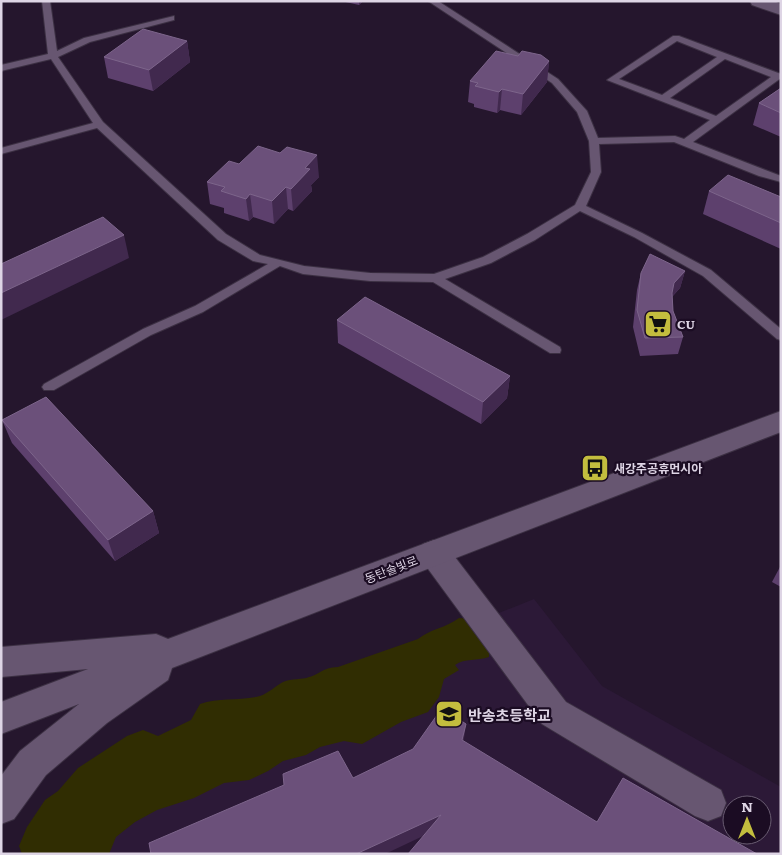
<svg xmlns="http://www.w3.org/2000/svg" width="782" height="855" font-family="Literata,'Noto Sans KR',serif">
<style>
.built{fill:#2c1937;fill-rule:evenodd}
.green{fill:#302d02}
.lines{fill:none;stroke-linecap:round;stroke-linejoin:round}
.service-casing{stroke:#3c3043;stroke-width:2}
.minor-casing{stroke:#3c3043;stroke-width:2}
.tertiary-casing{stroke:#3c3043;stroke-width:2}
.service{fill:#675671;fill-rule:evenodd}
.minor{fill:#675671;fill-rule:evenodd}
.tertiary{fill:#675671;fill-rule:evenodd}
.wall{fill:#5d406d}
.shaded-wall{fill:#41294e}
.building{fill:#6b507a;stroke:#7d658b}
.labels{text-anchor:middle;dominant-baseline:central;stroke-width:4.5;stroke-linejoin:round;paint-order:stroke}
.poi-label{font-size:12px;font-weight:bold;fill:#ded5e5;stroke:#1b0c23;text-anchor:start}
.street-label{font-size:12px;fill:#ded5e5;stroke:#1b0c23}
.near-poi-label{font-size:15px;font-weight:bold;fill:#ded5e5;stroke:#1b0c23;text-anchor:start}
</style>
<rect width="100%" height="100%" fill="#25162d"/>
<path class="built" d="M534,599L602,686L781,787V854H74L177,742ZM732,805H762V835H732Z"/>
<path class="green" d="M459,618L472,619L476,635L489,650V657C477,661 465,658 455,665L459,670L444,679L439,697L428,712L401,722L362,744L344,741L320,747L306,755L283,761L268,771L249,780L224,783L194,798L157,810L135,822L116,837L109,854H22L19,846L27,827L45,800L58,791L78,768L127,736L143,730L158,736L191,720L200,704C219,697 240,701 260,696C269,693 275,686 283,682C292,678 302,680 309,677C321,674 321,668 338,667L418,639C430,629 446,628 459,618Z"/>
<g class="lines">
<g class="service-casing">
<path id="service" d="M42,1H50L57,51L84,38L174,16V20L90,42L58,57L103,122L226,234L260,255L304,266L370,273L434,274L483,257L527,234L575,205L591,172L589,141L577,112L552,83L428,1H438L558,79L587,111L598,138L675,136L684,139L710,120L607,80L673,36H679L781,74V78L693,142L781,176V182L759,176L674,142L599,144L601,172L586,206L642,233L711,270L781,329V340L777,339L703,276L634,237L580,211L535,240L491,263L445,279L560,347L561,350L560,353H550L433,282L370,281L303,274L280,266L203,312L151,335L54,390H44L42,387L44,384L143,329L195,306L268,264L253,261L218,240L97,128L1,154V148L93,123L51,59L1,71V65L48,54ZM677,41L717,57L662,95L619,79ZM725,59L771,77L716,116L670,98Z"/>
</g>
<g class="minor-casing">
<path id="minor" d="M434,540L445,544L566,702L721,790L726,803L721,816L708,821L695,816L542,724L423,562L419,553L423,544Z"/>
</g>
<g class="tertiary-casing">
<g id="tertiary">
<path d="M750,1H774L781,4V15L752,5Z"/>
<path d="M781,411V432L172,668L168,680L107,723L46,775L14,819L1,824V776L20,751L79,704L1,734V702L88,669L1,677V647L156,634L168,639Z"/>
</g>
</g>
<use href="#service" class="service"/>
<use href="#minor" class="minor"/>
<use href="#tertiary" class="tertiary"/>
</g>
<g class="wall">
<path d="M341,1H363L359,5Z"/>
<path d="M187,41L190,62L153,91L108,78L104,57Z"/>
<path d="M518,56L549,61L547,82L521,115L500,110L497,113L474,107V104L468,102L470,81Z"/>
<path d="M781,88V137L753,125L759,103Z"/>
<path d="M280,153L319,177L311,185L312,191L293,211L288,209L274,224L253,217L249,221L224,213V208L210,204L207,182L239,164Z"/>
<path d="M709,191L781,197V249L703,214Z"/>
<path d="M685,271L680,288L672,297L673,311L683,337L678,354L640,356L633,327L637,290L641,273Z"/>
<path d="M337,320L510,376L507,398L481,424L338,343Z"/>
<path d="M2,420L153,511L159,533L115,561L12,443Z"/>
<path d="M781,565V587L772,582Z"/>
</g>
<g class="shaded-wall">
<path d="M359,1H363L359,5Z"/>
<path d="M187,41L190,62L153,91L149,70Z"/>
<path d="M549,61L547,82L521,115L523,94Z"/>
<path d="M502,89L500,110L497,113L499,92Z"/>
<path d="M317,155L319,177L311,185L312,191L293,211L291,189L305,168Z"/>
<path d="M286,187L288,209L274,224L272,201Z"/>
<path d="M250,194L253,217L249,221L246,199Z"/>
<path d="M124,235L129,258L1,320V293Z"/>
<path d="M685,271L680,288L669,300L674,283Z"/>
<path d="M510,376L507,398L481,424L483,402Z"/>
<path d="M153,511L159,533L115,561L108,540Z"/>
<path d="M466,724L464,739L461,755L462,740Z"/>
<path d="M441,815L440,828L385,854H356Z"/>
</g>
<g class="building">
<path d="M143,29L187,41L149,70L104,57Z"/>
<path d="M496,51L518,56L522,51L541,55L549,61L523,94L502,89L499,92L475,86L478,83L470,81Z"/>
<path d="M781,88V113L759,103Z"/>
<path d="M258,146L280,153L287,147L317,155L305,168L310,169L291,189L286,187L272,201L250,194L246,199L221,191L225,187L207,182L229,161L239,164Z"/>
<path d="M728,175L781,197V223L709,191Z"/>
<path d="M103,217L124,235L1,293V264Z"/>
<path d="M650,254L685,271L674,283L672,293L673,311L683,337L645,338L637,310L641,273Z"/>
<path d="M365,297L510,376L483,402L337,320Z"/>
<path d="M46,397L153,511L108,540L2,420Z"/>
<path d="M442,708L466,724L462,740L597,822L623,778L757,854H408L441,815L356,854H151L149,843L284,785L283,774L338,751L353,778L413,749Z"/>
</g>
<defs>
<g id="supermarket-square" transform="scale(1.4375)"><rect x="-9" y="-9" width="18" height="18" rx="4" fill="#c3bd3e" stroke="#1b0c23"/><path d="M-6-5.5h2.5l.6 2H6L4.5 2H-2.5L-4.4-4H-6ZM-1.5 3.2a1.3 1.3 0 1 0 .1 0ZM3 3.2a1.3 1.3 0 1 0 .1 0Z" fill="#111"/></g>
<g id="bus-square" transform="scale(1.4375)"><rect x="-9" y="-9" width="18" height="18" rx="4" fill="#c3bd3e" stroke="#1b0c23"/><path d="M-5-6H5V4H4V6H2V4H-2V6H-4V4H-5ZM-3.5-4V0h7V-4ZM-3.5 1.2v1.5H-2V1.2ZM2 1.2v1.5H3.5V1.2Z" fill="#111"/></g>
<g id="school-square" transform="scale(1.4375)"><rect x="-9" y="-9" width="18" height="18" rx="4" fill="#c3bd3e" stroke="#1b0c23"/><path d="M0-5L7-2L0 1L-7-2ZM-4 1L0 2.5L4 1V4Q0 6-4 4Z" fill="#111"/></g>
</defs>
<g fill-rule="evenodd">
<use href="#supermarket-square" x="658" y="324"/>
<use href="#bus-square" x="595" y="468"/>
<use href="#school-square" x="449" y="714"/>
</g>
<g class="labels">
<g class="poi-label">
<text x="677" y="324">CU</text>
<text x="614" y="468">새강주공휴먼시아</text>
</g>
<g class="street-label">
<text transform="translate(391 569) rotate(-21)">동탄솔빛로</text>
</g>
<g class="near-poi-label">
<text x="468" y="714">반송초등학교</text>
</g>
</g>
<rect width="782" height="855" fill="none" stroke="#ded5e5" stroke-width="5"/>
<g transform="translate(747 820)"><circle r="24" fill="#1b0c23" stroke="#695c71"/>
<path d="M0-4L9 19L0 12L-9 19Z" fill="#c3bd3e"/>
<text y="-8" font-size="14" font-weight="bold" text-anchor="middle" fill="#ded5e5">N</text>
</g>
</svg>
